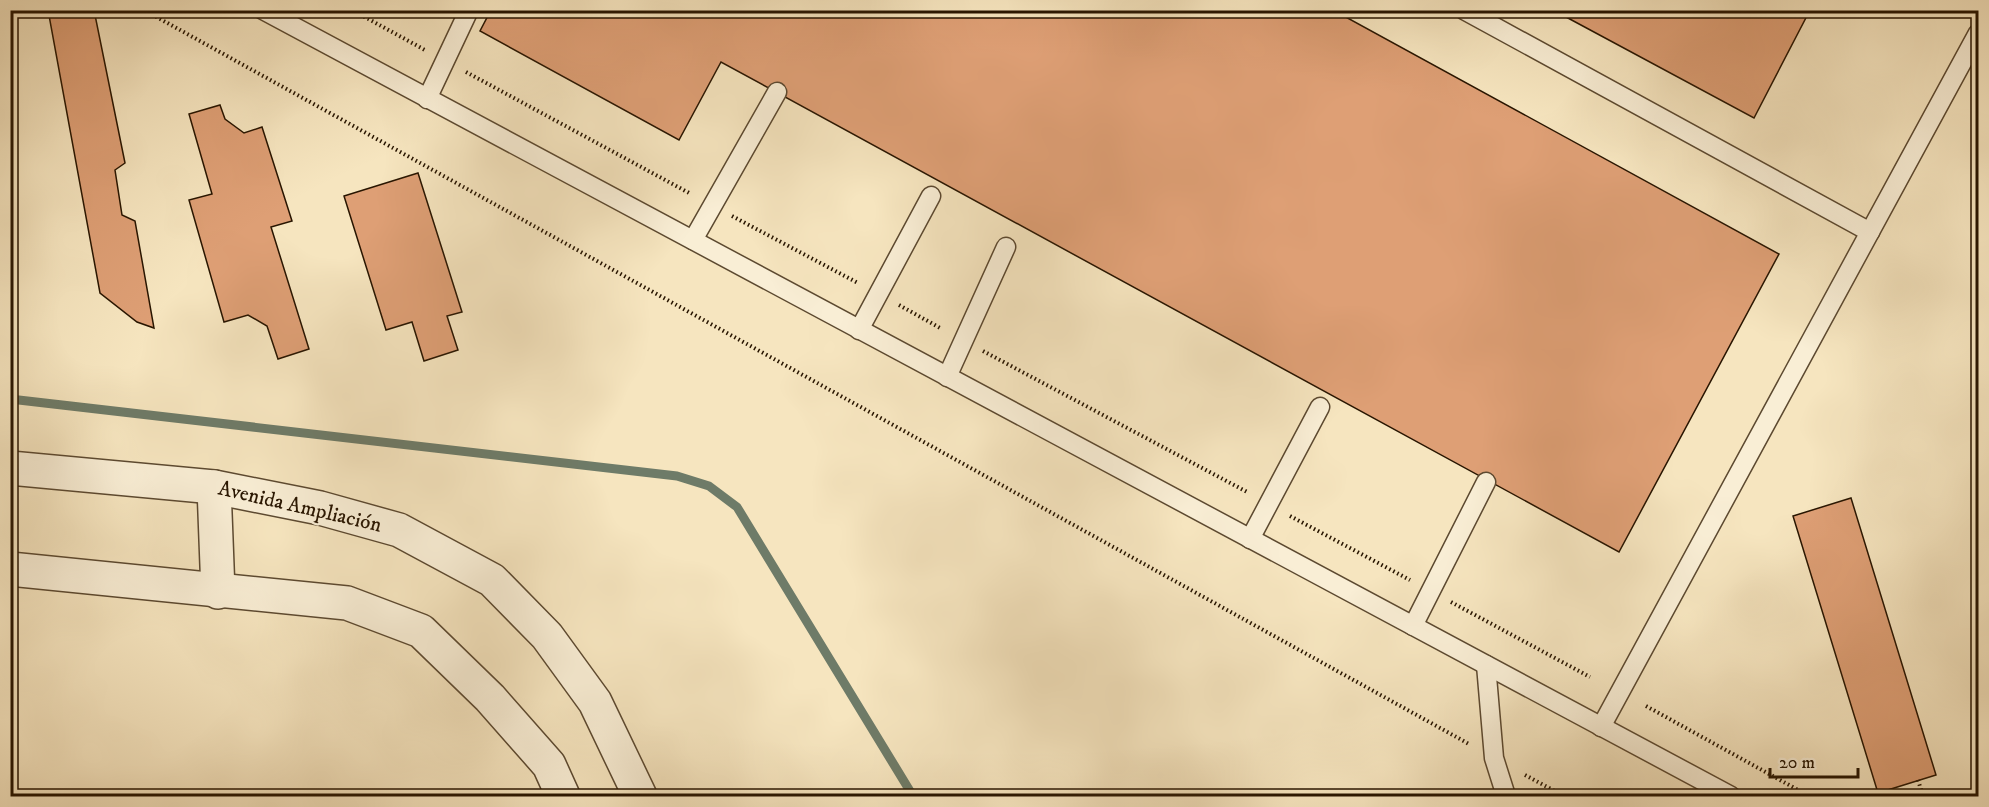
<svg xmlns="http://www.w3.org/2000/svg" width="1989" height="807" font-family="'IM FELL DW Pica',serif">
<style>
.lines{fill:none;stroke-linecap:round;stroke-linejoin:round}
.stream{stroke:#6e7b68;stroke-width:9}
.building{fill:#de9f75;stroke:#281500;stroke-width:1.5}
.service-casing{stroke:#5c4930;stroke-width:21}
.tertiary-casing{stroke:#5c4930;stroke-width:36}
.path{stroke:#281500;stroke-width:4;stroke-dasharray:1.5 3;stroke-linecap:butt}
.service{stroke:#f9eed5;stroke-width:18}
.tertiary{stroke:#f9eed5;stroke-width:33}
.labels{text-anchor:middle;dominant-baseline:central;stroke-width:4.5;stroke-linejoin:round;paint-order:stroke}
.street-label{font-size:21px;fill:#281500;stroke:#f9eed5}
</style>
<rect width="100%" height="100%" fill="#f6e5bf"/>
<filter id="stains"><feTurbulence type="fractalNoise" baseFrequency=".00333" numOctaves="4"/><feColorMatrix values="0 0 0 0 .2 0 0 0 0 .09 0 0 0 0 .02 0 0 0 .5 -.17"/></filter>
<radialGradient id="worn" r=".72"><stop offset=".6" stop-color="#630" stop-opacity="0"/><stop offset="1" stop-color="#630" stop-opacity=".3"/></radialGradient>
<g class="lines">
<path class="stream" d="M10,399L677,476L709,486L737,507L913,796"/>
</g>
<g class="building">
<path d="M48,10H94L125,163L115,170L122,215L135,221L154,328L137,322L100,293Z"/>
<path d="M491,10H1333L1779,254L1619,552L721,62L679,140L480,31Z"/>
<path d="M1553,10H1810L1754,118Z"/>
<path d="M220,105L225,119L244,133L262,127L292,221L271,227L309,349L278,359L267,326L248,315L224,322L189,200L212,194L189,114Z"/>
<path d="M418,173L462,312L447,316L458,350L424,361L412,322L386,330L344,196Z"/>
<path d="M1851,498L1936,775L1878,793L1793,516Z"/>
</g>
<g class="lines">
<g class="service-casing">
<g id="service">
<path d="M263,10L1731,796"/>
<path d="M1464,10L1870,232"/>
<path d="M427,99L469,10"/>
<path d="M693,240L777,92"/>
<path d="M859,330L931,196"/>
<path d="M947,377L1006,247"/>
<path d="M1250,539L1320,407"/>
<path d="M1413,626L1486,482"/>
<path d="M1486,665L1494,758L1506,796"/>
<path d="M1601,727L1978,33"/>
</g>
</g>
<g class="tertiary-casing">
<g id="tertiary">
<path d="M10,468L214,487L320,508L399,530L492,580L547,636L595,702L640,796"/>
<path d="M214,487L218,592"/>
<path d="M10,569L347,603L421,631L490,698L549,765L563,796"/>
</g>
</g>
<g class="path">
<path d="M144,10L1469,744"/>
<path d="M352,10L425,50"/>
<path d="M466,72L691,194"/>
<path d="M732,216L858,283"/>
<path d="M899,305L942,329"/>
<path d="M983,351L1249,493"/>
<path d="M1290,516L1410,580"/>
<path d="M1451,602L1590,677"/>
<path d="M1646,706L1809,796"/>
<path d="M1525,775L1564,796"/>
<path d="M1918,780L1923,796"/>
</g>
<use href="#service" class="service"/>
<use href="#tertiary" class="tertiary"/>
</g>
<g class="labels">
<g class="street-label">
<text transform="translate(300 507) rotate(13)">Avenida Ampliación</text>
</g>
</g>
<rect width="1989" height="807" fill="none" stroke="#f6e5bf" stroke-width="36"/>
<rect x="12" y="12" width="1965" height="783" fill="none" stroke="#281500" stroke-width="3"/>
<rect x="18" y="18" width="1953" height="771" fill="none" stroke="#281500" stroke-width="1.5"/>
<path d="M1770 768v9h88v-9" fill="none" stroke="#281500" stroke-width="3"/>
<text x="1779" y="768" font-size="18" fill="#281500" stroke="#f9eed5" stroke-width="4.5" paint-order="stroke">20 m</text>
<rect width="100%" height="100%" filter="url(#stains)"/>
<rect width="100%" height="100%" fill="url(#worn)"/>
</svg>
